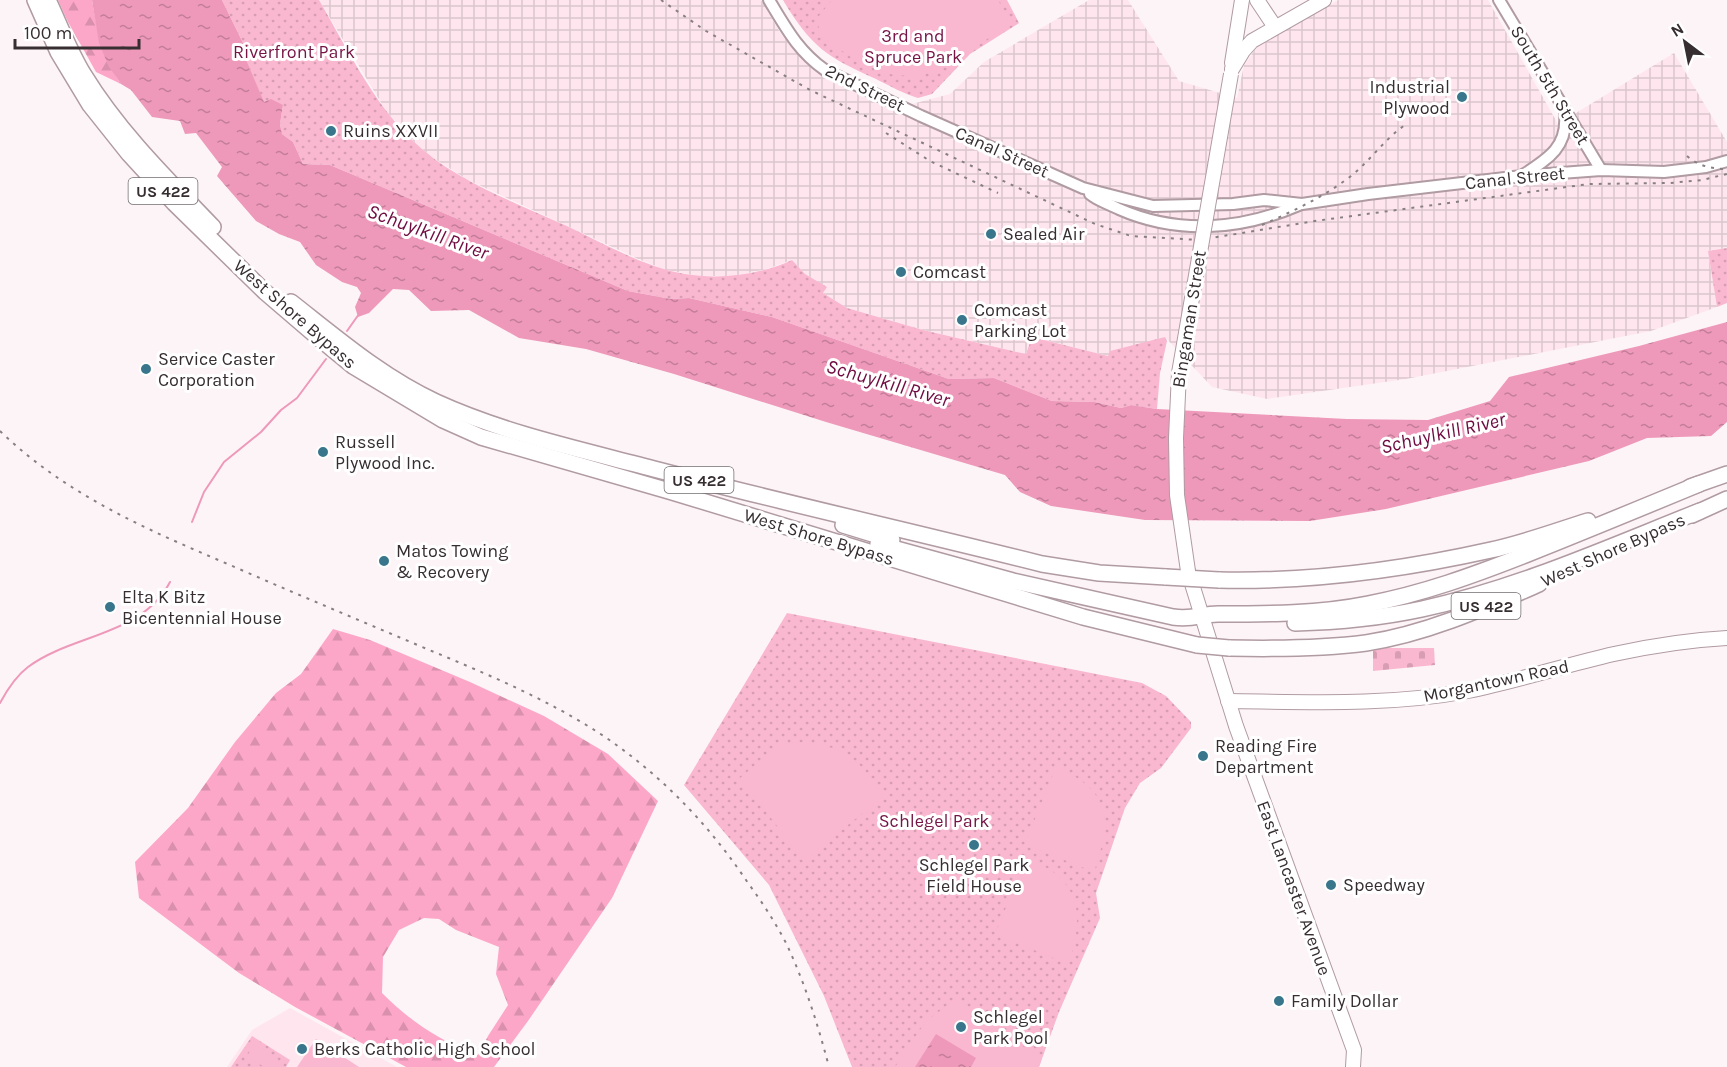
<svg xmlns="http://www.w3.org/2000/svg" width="1727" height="1067" font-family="Karla,sans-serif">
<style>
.built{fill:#ffe6ee}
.industrial{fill:url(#industrial-grid)}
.forest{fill:url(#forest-firs);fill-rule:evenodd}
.cemetery{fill:url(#cemetery-stones)}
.park{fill:url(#park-dots)}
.garden{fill:#fab7d0}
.water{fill:url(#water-ripples)}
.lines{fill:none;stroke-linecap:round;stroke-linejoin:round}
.stream{stroke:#ee99ba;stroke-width:2}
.minor-casing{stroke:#b09ba2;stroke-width:14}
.major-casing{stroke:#b09ba2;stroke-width:16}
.highway-casing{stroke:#b09ba2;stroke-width:18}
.minor{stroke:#fff;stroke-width:10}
.major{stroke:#fff;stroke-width:14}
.highway{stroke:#fff;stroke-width:15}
.rail{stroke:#877f82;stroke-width:2;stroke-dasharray:3 6;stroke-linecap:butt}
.major-bridge-casing{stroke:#b09ba2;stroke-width:16;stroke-linecap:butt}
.highway-bridge-casing{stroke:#b09ba2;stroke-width:18;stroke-linecap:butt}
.major-bridge{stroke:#fff;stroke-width:14}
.highway-bridge{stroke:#fff;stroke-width:15}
.poi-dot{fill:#39768c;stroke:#fff;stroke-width:2}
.labels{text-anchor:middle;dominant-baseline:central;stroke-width:6;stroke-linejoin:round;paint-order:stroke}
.shield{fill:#fff;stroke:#726d6f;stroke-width:1.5}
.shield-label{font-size:16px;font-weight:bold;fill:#362e31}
.park-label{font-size:18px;fill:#761446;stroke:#fff}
.street-label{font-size:18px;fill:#362e31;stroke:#fff}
.poi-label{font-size:18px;fill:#362e31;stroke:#fff;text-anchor:start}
.water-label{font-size:20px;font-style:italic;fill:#6f0b40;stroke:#fff}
</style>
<defs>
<pattern id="industrial-grid" width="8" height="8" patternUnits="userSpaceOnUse" patternTransform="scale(1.5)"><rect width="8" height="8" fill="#ffe6ee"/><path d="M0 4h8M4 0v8" fill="none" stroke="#dbc6cd"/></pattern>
<pattern id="forest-firs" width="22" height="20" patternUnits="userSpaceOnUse" patternTransform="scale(1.5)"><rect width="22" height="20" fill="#fda7c8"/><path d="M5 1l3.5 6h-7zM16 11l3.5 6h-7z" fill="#d990ac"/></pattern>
<pattern id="cemetery-stones" width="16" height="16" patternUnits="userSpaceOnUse" patternTransform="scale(1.5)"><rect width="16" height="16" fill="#fab7d0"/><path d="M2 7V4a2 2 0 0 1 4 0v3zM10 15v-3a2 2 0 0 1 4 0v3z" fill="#d79eb3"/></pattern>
<pattern id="park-dots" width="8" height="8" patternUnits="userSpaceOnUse" patternTransform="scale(1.5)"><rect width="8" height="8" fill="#fab7d0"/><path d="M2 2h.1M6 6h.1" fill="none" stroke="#d79eb3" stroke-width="1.8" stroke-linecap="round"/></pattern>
<pattern id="water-ripples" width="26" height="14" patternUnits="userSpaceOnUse" patternTransform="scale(1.5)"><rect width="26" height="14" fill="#ee99ba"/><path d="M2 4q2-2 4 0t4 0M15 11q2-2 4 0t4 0" fill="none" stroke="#c27d98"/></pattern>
</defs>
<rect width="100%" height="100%" fill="#fdf4f7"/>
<path class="built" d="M290,1008L397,1067H227L252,1030Z"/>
<path class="industrial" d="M319,0H761L781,34L800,57L823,74L893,109L950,94L984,62L1089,0H1128L1179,81L1237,98L1244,65L1259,44L1338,0H1488L1558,124L1674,53L1727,142V248L1708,251L1717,307L1651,331L1406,379L1267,399L1212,387L1165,337L1108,356L1032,337L1026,354L923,330L847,308L823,293L826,287L805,274L792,260L767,269L734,276H697L666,270L638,259L468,180L430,156L413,141L386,111Z"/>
<g class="forest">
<path d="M58,0H92C98,33 101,56 121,84L96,72L68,22Z"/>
<path d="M333,629L370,640L470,682L544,716L608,754L658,801L612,898L528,1021L494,1067H406L295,1007L239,973L139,898L135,862L188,808L235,742L276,693L301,674ZM424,918L439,919L456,930L499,947L496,974L508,1005L488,1036L478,1055C440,1041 411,1022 382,993L383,957L399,930Z"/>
</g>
<path class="cemetery" d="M1373,648H1434L1435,665L1373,671Z"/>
<g class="park">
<path d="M222,0H319C347,48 372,101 412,140C454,181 515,202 567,226C605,244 644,267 685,274C720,280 760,275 792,260L805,274L827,287L823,293L847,308L923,330L1026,354L1032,337L1108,356L1110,351L1165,337L1167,341L1160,373L1157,409L1131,405L1121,408L1095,402L1052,401L994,378L949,379L772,317L689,298L671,299L628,291L330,165L303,164L293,142L282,134L280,124L283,105L264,103L243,55L245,47Z"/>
<path d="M783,0H1007L1019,23L970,54L932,94L918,98C904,94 890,86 876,79C827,57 811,47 783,0Z"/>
<path d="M1727,248V303L1717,307L1708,251Z"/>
<path d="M787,613L1142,683L1166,696L1191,722V728L1161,768L1140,783L1125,808L1096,893L1100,918L1059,1012L1039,1067H852L824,996L769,885L684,785Z"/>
<path d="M252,1036L290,1060L286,1067H231Z"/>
</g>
<g class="garden">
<path d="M832,0H998L1008,17L1006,26L950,65L918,77L889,74L858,62L819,35L818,17Z"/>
<path d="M797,742C844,745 858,758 884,796L807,858L801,857L740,778L777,746Z"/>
<path d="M1056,767C1111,791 1112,819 1094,872L1027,845L1026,841Z"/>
<path d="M1026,858C1080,878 1086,914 1068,964L997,935L996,932Z"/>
<path d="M954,998L1011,1033L1008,1037L1042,1058L1039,1067H895L926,1021L952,1002Z"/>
<path d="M316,1039L359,1067H297Z"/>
<path d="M254,1044L279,1060L275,1067H264L247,1056Z"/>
</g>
<g class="water">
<path d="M92,0H222L245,47L244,55L264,102L271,99L283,105L280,124L282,134L293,142L303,164L330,165L628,291L671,299L689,298L772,317L949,379L994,378L1052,401L1095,402L1121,408L1131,405L1157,409L1347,419L1428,420L1490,401L1509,377L1639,346L1727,322V422L1711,436L1647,438L1589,461L1386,509L1310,521L1145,520L1051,506L1020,492L1005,475L826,422L674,374L586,349L519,338L469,310L431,311L409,290L393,289L369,313L358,317L355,307L361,293L357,287L342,282L316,265L300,242L279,234L256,221L217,176L222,167L196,133L185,134L180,121L152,117L131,90L121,84L109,67L99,43Z"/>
<path d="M936,1034L976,1058L971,1067H915Z"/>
</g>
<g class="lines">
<g class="stream">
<path d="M347,331L359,314"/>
<path d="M192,522L204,492L224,462L261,432L281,410L297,398L326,359"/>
<path d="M0,703C7,690 16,676 28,667C72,634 142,636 170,582"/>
</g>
<g class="minor-casing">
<g id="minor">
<path d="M769,0C786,28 798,51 825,70L921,116L1083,188L1153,206L1233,204L1264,200L1302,204L1368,194L1522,176L1601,170L1664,172L1706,167L1727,161"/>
<path d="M1499,0L1601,170"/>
<path d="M1523,175C1548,159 1568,147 1565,114"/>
<path d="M1090,194C1098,201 1110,204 1119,209C1178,235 1241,230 1299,205"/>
</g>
</g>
<g class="major-casing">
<g id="major">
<path d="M1257,0L1275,27"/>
<path d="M1232,63L1242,0"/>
<path d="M1232,69L1243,51L1252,41L1324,0"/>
<path d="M1188,571L1236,726L1354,1050L1353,1067"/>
<path d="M1228,701C1309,702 1388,706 1468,691C1518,681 1565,665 1614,654C1651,646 1689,640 1727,638"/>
</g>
</g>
<g class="highway-casing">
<g id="highway">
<path d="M35,0L58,52L90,105L129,154L174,203L265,292L314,334L353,366L443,420L481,437L669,491L1083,617L1197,645"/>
<path d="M48,0C60,25 69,51 84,75C119,132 167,179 213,227"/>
<path d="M291,302C337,338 382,377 436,402C506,434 583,450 658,470C785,503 914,532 1042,564L1099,573L1166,577"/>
<path d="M1690,487L1727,474"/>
<path d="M1692,515L1727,499"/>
<path d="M843,525L892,540"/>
<path d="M878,544L1013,581L1173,617C1193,620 1201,614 1218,614C1269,614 1318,614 1368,604C1422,594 1474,575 1525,555C1583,532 1641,508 1699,484"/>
<path d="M1219,580C1310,582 1402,570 1491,550C1524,543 1556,531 1588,521"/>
<path d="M1295,623C1338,622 1380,618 1422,609C1518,588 1609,547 1700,511"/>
<path d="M1229,648C1275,649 1320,649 1366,643C1426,634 1484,608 1539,584"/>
</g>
</g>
<use href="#minor" class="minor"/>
<use href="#major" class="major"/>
<use href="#highway" class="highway"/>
<g class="rail">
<path d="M661,0L706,31L810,90L1095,224L1131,236L1199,240L1315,221L1589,184L1670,183L1702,180L1727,174"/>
<path d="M886,133L930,161L998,193"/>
<path d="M1687,156C1698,166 1712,169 1727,169"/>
<path d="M1262,225C1293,211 1324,197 1351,176C1372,159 1386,137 1408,123"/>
<path d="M0,431C66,495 148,530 230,565C296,594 361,621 427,649C489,675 552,701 608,739C664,778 710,826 748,883C762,902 775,922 786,943C805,983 818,1025 829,1067"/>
</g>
<g class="major-bridge-casing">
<path id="major-bridge" d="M1188,571L1177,495L1176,438L1179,373L1231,74"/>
</g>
<g class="highway-bridge-casing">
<g id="highway-bridge">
<path d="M1166,577L1219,580"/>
<path d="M1197,645L1229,648"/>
</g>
</g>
<use href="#major-bridge" class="major-bridge"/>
<use href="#highway-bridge" class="highway-bridge"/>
</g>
<g class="poi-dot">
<circle cx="1462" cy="97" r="6"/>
<circle cx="331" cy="131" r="6"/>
<circle cx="991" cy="234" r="6"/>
<circle cx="901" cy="272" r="6"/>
<circle cx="962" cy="320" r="6"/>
<circle cx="146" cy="369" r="6"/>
<circle cx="323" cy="452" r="6"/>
<circle cx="384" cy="561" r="6"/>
<circle cx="110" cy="607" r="6"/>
<circle cx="1203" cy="756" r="6"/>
<circle cx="974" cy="845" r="6"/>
<circle cx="1331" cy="885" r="6"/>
<circle cx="1279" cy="1001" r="6"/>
<circle cx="961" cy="1027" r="6"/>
<circle cx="302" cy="1049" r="6"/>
</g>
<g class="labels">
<g class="shield">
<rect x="128.5" y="178" width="69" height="26" rx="4.5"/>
<rect x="664.5" y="467" width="69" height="26" rx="4.5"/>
<rect x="1451.5" y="593" width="69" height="26" rx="4.5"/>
</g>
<g class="shield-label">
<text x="163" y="191">US 422</text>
<text x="699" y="480">US 422</text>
<text x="1486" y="606">US 422</text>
</g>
<g class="park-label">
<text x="913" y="36">3rd and<tspan x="913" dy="21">Spruce Park</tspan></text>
<text x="294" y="52">Riverfront Park</text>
<text x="934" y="821">Schlegel Park</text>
</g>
<g class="street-label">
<text transform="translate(1550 85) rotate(59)">South 5th Street</text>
<text transform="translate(865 88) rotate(26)">2nd Street</text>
<text transform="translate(1002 152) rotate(24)">Canal Street</text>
<text transform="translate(1515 178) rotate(-6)">Canal Street</text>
<text transform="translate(295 314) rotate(41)">West Shore Bypass</text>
<text transform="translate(1189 319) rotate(-81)">Bingaman Street</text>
<text transform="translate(819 537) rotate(17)">West Shore Bypass</text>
<text transform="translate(1613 550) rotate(-24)">West Shore Bypass</text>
<text transform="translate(1496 681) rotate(-12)">Morgantown Road</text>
<text transform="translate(1294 888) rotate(70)">East Lancaster Avenue</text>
</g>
<g class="poi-label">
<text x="1450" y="87" text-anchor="end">Industrial<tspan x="1450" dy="21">Plywood</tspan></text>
<text x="343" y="131">Ruins XXVII</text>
<text x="1003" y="234">Sealed Air</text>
<text x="913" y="272">Comcast</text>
<text x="974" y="310">Comcast<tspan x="974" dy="21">Parking Lot</tspan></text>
<text x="158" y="359">Service Caster<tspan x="158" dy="21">Corporation</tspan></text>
<text x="335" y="442">Russell<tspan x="335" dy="21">Plywood Inc.</tspan></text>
<text x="396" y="551">Matos Towing<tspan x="396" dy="21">&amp; Recovery</tspan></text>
<text x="122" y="597">Elta K Bitz<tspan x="122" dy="21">Bicentennial House</tspan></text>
<text x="1215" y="746">Reading Fire<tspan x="1215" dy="21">Department</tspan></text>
<text x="974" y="865" text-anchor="middle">Schlegel Park<tspan x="974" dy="21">Field House</tspan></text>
<text x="1343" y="885">Speedway</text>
<text x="1291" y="1001">Family Dollar</text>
<text x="973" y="1017">Schlegel<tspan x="973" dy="21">Park Pool</tspan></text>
<text x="314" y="1049">Berks Catholic High School</text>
</g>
<g class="water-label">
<text transform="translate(428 232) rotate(20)">Schuylkill River</text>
<text transform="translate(888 383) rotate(16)">Schuylkill River</text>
<text transform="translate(1443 433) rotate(-13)">Schuylkill River</text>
</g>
</g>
<g transform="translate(1685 42) rotate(328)" stroke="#ffffff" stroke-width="4.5" paint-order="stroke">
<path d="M0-4.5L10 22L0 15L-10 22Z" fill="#362e31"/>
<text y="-9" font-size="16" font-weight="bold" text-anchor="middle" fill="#362e31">N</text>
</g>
<path d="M15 39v9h124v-9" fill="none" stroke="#362e31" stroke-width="3"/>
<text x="24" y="39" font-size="18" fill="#362e31" stroke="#ffffff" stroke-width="4.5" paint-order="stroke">100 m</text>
</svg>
